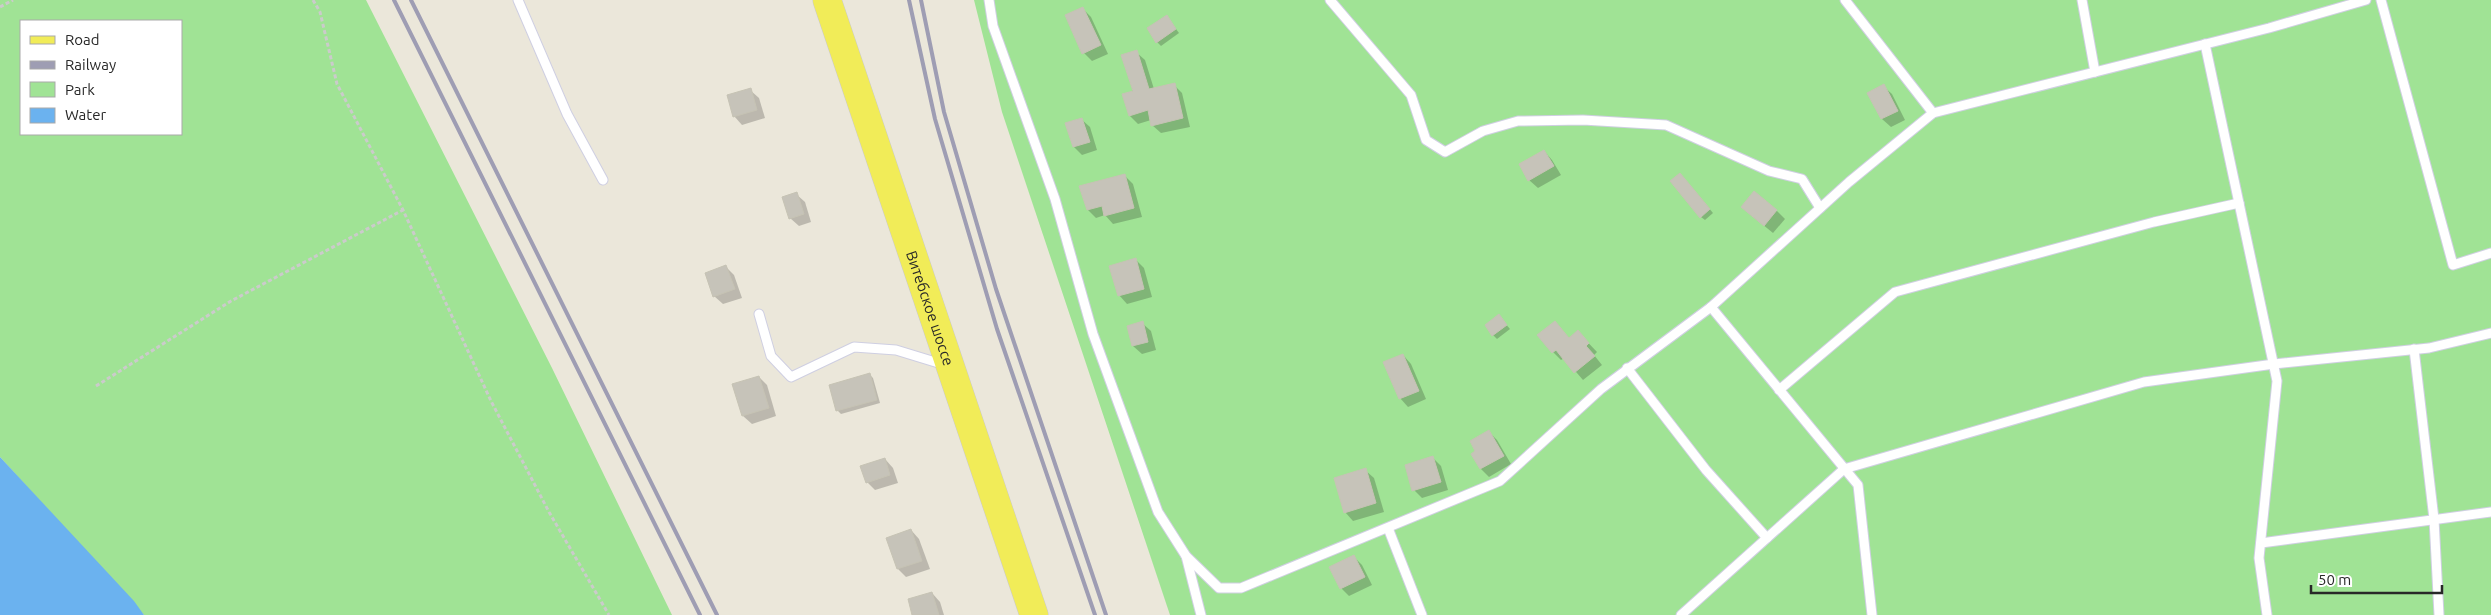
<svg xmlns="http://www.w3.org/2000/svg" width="2491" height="615" font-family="Ubuntu,sans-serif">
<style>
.green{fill:#a0e395;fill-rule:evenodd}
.water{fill:#6bb2ef}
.shadow{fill:#0003}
.building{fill:#c6c3b9;stroke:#c6c3b4}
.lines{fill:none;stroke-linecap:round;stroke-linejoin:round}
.service-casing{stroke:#cfcfe2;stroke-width:11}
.primary-casing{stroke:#cbcbcb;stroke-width:29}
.path{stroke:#cbcbcb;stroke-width:3;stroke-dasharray:4 2.5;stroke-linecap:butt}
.service{stroke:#fff;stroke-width:9}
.primary{stroke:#f1ec58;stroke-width:28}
.rail{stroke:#9e9db3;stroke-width:4}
.labels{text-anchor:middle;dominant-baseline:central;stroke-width:4.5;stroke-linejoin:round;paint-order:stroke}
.street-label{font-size:15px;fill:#282828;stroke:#fff}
</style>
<rect width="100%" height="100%" fill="#ebe7da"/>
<g class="green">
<path d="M0,0H366L552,368L672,615H144L0,457ZM21,21H181V134H21Z"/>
<path d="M974,0H2491V615H1170L1002,112Z"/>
</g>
<path class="water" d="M0,457L134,601L144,615H0Z"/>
<g class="shadow">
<path d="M1083,9L1091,17L1108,54L1092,61L1084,53Z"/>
<path d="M1167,17L1179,33L1161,46L1157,42Z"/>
<path d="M1136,52L1145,60L1154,89L1174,85L1182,93L1190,127L1161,133L1152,125L1151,120L1138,124L1130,116Z"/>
<path d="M1883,86L1892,94L1905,120L1891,127L1882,119L1869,93Z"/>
<path d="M750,90L759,98L765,118L742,125L734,116Z"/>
<path d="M1081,119L1090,127L1097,150L1082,155L1074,147Z"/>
<path d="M1544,151L1552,160L1561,175L1538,188L1529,180Z"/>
<path d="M1125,176L1133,184L1142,217L1113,224L1105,215L1096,218L1088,210L1081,187Z"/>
<path d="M1683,178L1713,213L1705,220L1701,217Z"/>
<path d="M796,194L805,202L811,222L799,226L790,218Z"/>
<path d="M1777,211L1785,219L1773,233L1751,215Z"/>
<path d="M1136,260L1144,268L1152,297L1127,304L1119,295Z"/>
<path d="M726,267L734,275L742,298L723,304L714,296Z"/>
<path d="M1499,316L1510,329L1497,339L1493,335Z"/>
<path d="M1142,323L1151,331L1156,350L1142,354L1133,346L1128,327Z"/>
<path d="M1578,332L1597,352L1594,355L1602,365L1583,380L1564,358L1561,360L1553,352Z"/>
<path d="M1403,355L1411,364L1426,399L1408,407L1400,398Z"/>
<path d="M869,374L873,378L880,403L841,414L837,410Z"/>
<path d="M759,377L767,385L776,416L752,424L743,416Z"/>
<path d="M1489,432L1497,440L1511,464L1489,477L1481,469L1477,452Z"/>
<path d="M1432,457L1441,466L1448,490L1422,498L1414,490Z"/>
<path d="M885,459L893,468L898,483L875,490L867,482Z"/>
<path d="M1365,470L1374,478L1384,512L1353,521L1345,512Z"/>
<path d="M911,530L919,539L930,569L906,577L898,569L888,539Z"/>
<path d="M1354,557L1362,565L1372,585L1349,596L1341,588Z"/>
<path d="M932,593L940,602L944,615H913Z"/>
</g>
<g class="building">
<path d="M1083,7L1101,45L1082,54L1065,15Z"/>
<path d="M1167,15L1176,29L1156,43L1147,28Z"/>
<path d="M1137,50L1149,89L1175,83L1183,118L1151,126L1148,110L1129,116L1122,94L1133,91L1121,55Z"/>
<path d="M1884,84L1898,111L1881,119L1867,93Z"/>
<path d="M751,88L757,110L733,117L727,95Z"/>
<path d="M1082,118L1090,142L1073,147L1065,123Z"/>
<path d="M1544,150L1554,166L1528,181L1519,164Z"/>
<path d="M1680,173L1710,209L1700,218L1670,181Z"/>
<path d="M1125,174L1134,208L1104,216L1102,206L1087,210L1079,186Z"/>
<path d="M1754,191L1777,210L1764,226L1741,207Z"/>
<path d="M797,192L804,214L789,219L782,197Z"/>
<path d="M1136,258L1144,289L1118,296L1109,266Z"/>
<path d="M726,265L735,289L713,297L705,273Z"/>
<path d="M1499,314L1507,325L1492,336L1485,325Z"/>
<path d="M1143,321L1148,342L1132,346L1127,326Z"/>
<path d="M1555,321L1569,338L1578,330L1589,343L1586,346L1595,356L1574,373L1556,350L1552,353L1537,335Z"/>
<path d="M1403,354L1419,391L1399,399L1383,362Z"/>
<path d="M870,373L877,400L836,411L829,385Z"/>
<path d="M759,376L769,408L742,416L732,384Z"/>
<path d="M1489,430L1504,456L1480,469L1471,454L1475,451L1470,441Z"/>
<path d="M1433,456L1441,482L1412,491L1405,465Z"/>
<path d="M885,458L890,475L866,483L860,466Z"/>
<path d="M1366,468L1376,503L1344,513L1334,478Z"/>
<path d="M911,529L922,561L897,569L886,538Z"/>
<path d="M1354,555L1365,577L1340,589L1329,567Z"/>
<path d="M932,592L939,615H912L908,599Z"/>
</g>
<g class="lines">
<g class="service-casing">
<g id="service">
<path d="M518,0L567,114L603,180"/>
<path d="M989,0L993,26L1055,199L1093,334L1158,512L1186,556L1219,588H1241L1500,481L1601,389L1711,307L1849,182L1933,113L2269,28L2366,0"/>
<path d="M1330,0L1411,95L1426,140L1445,152L1483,131L1518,121L1583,120L1666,125L1769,171L1802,179L1820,208"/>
<path d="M1845,0L1933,113"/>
<path d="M2082,0L2095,72"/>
<path d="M2381,0L2453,265L2491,253"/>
<path d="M2205,44L2277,381L2259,558L2267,615"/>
<path d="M1711,307L1858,485L1872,615"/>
<path d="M759,314L771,356L791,377L854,347L896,350L945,365"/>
<path d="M2414,349L2434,519L2439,615"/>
<path d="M1627,368L1706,470L1767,538"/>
<path d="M1779,390L1895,292L2154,222L2239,203"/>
<path d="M1388,528L1422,615"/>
<path d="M2261,543L2491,512"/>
<path d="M1186,556L1201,615"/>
<path d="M1681,615L1844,469L2144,382L2274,364L2429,348L2491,333"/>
</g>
</g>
<g class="primary-casing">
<g id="primary">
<path id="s1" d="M827,0L1034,615"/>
</g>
</g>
<g class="path">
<path d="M313,0L320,12L337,84L403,210L491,401L549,512L609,615"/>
<path d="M0,7L13,0"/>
<path d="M96,386L231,301L403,210"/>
</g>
<use href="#service" class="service"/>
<use href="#primary" class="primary"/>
<g class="rail">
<path d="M394,0L700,615"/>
<path d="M411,0L717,615"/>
<path d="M909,0L935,119L997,329L1095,615"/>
<path d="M921,0L944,112L996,289L1106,615"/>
</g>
</g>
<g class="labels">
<g class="street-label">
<text stroke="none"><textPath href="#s1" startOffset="325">Витебское шоссе</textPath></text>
</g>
</g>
<rect x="20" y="20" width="162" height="115" fill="#ffffff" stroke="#a9a9a9"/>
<rect x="30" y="36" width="25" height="8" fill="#f1ec58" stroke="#a9a9a9"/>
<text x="65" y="45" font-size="15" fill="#282828">Road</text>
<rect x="30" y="61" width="25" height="8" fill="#9e9db3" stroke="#a9a9a9"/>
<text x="65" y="70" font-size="15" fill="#282828">Railway</text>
<rect x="30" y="82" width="25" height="15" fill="#a0e395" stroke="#a9a9a9"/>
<text x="65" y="95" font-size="15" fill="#282828">Park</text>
<rect x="30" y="108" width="25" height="15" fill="#6bb2ef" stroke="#a9a9a9"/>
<text x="65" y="120" font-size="15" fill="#282828">Water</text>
<path d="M2311 585v8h131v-8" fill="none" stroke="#282828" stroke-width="2.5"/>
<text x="2318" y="585" font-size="15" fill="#282828" stroke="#ffffff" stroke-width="4" paint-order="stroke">50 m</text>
</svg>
